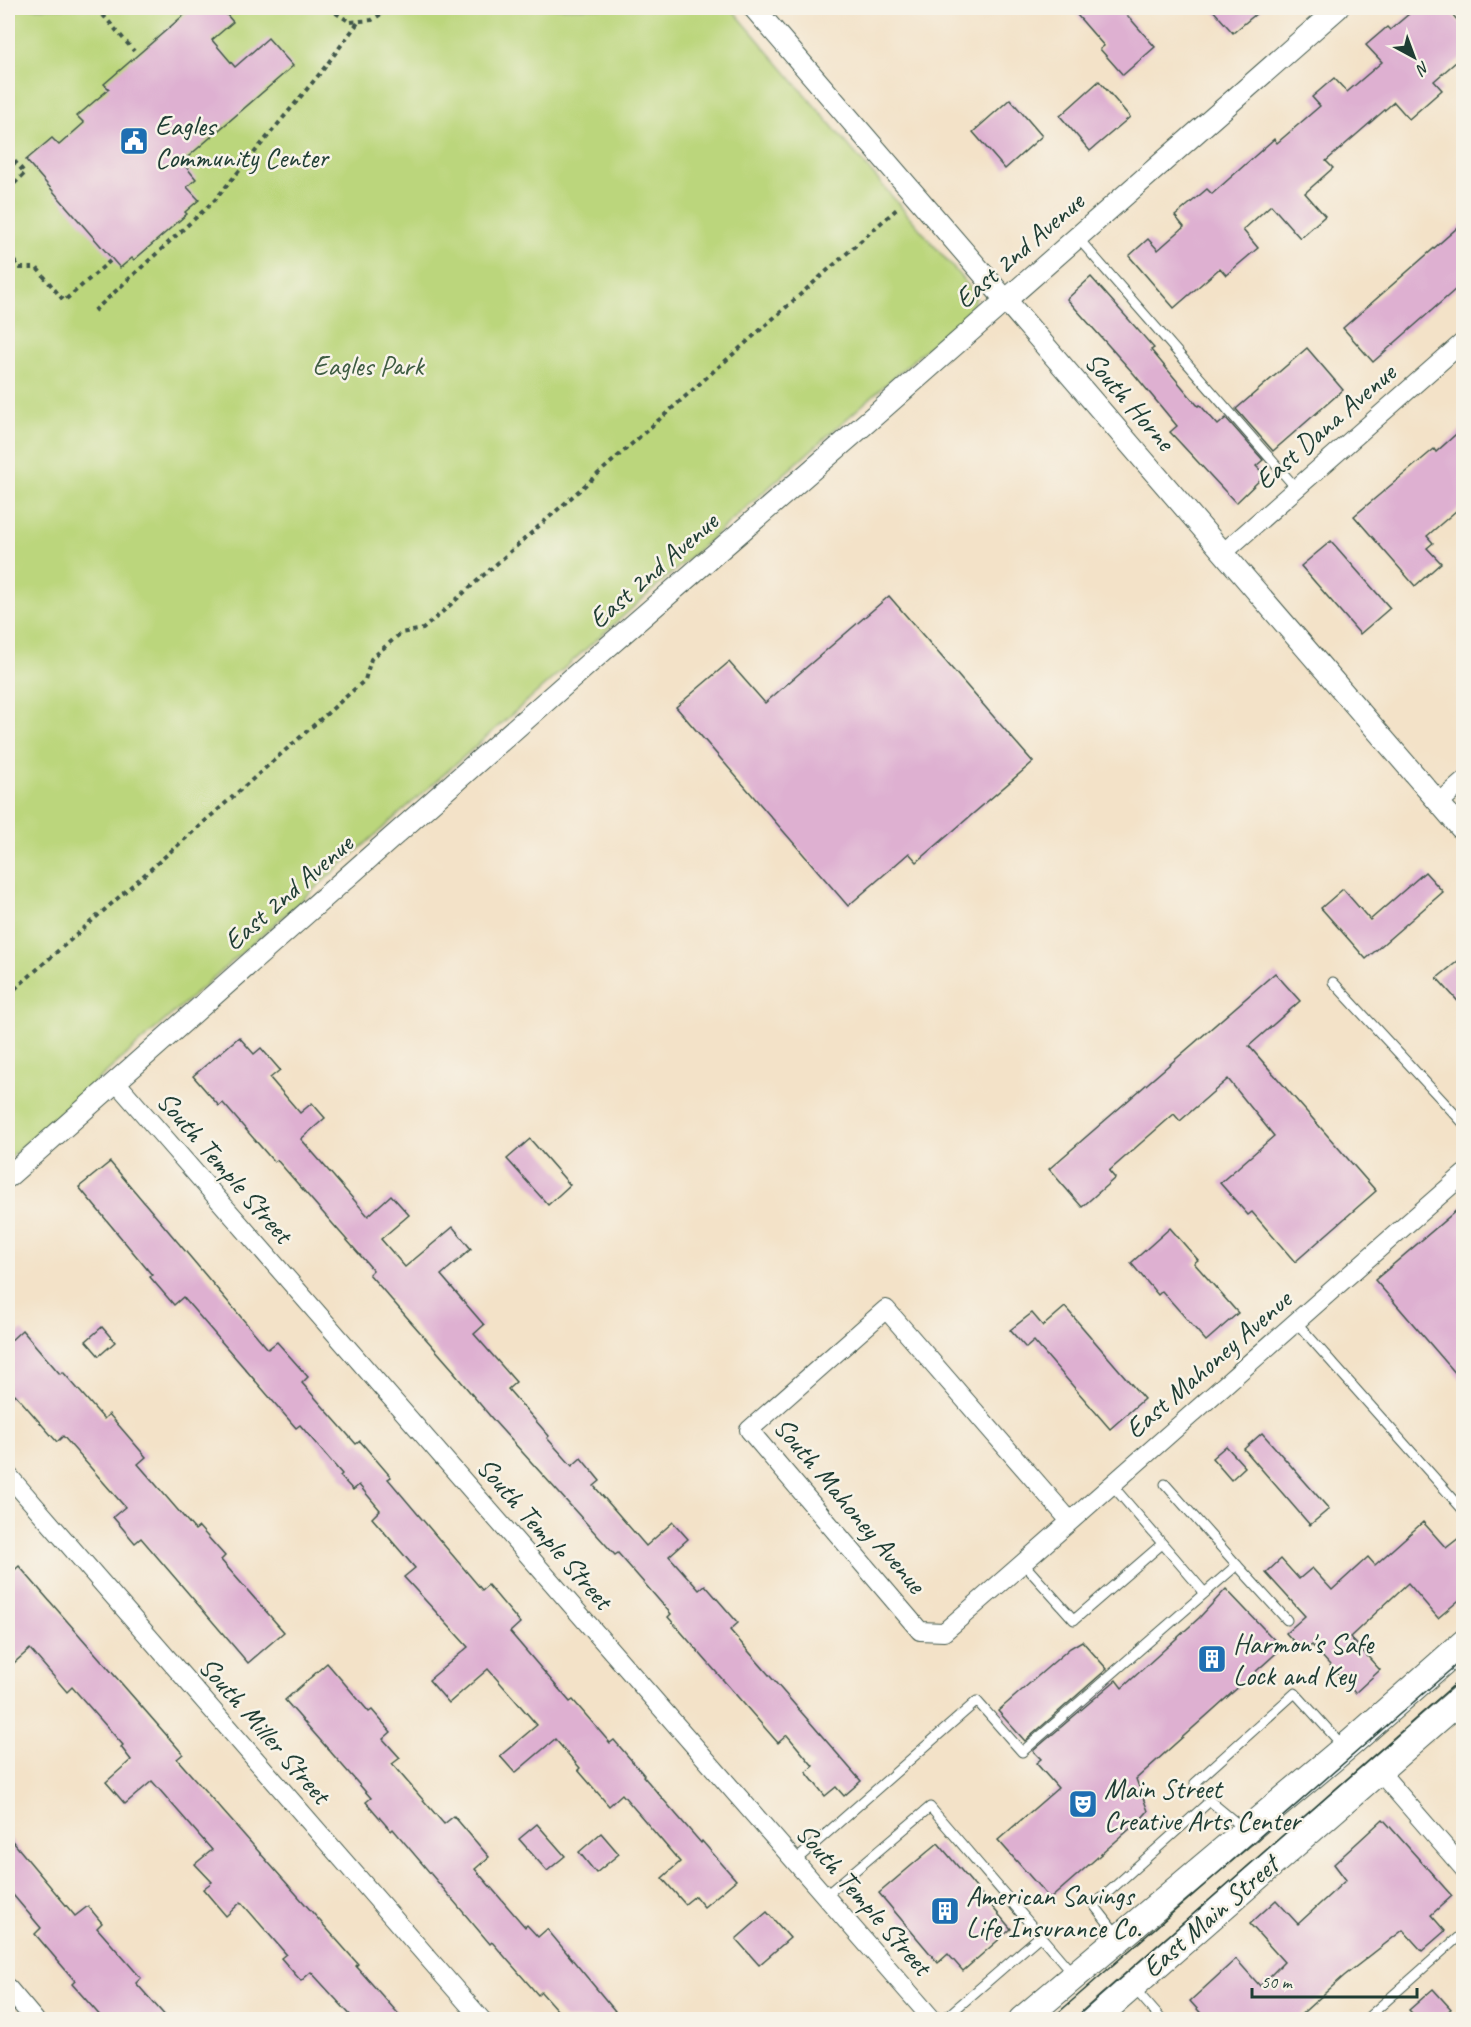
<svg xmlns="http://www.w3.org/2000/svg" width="1471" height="2027" font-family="Caveat,sans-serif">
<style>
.green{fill:#bbd67c;stroke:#6d8a58;stroke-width:1.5}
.building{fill:#deb0d1}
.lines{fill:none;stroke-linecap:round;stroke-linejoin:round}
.service-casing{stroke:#3f564a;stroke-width:11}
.minor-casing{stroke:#3f564a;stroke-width:20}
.tertiary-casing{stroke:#3f564a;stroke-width:23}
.primary-casing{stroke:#3f564a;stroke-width:29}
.path{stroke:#3f564a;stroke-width:4;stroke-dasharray:4.5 4.5;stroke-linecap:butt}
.service{stroke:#fff;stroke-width:9}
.minor{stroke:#fff;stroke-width:18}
.tertiary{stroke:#fff;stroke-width:21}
.primary{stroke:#fff;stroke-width:27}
.tram{stroke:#1f3d34;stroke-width:1.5}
.labels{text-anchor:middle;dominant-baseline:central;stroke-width:5;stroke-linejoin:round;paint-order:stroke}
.poi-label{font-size:28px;fill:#1f3d34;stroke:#f7f3e8;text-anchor:start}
.street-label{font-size:28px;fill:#1f3d34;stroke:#f7f3e8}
.park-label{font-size:28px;fill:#3e5c42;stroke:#f7f3e8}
</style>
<rect width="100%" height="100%" fill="#f7f3e8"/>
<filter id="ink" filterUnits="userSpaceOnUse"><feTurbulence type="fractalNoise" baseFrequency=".0167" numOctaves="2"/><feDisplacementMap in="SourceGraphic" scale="12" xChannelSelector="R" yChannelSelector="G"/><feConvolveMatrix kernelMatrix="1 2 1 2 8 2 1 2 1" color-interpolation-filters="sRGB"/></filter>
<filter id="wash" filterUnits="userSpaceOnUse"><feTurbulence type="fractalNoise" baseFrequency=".008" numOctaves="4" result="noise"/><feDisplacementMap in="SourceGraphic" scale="24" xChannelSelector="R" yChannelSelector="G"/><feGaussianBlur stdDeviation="1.35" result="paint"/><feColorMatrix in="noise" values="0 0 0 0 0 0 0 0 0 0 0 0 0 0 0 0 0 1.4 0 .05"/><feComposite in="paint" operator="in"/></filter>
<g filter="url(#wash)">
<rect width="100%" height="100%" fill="#f3e2c8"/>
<path class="green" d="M8,8H731L972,290L976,298L970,310L8,1159V243L9,241L8,231Z"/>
<g id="blocks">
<g class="building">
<path d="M192,8H221L233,22L212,40L235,67L268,38L293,66L182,162L196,179L187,187L199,200L185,212L187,214L134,260L132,258L120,268L26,160L52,138L59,145L84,123L77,116L109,89L104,84Z"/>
<path d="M1071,8H1121L1155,47L1123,75L1100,49L1104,46Z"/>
<path d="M1211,8H1263L1233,33Z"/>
<path d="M1416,8H1446L1464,27V55L1434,81L1442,90L1409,119L1394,102L1326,161L1333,168L1305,193L1325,216L1300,238L1271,205L1243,230L1258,248L1226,275L1220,268L1174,308L1129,256L1148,239L1158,250L1184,227L1175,216L1207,189L1212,194L1274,139L1277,143L1320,106L1312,97L1334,78L1347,92L1382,62L1366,45L1387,27L1390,30Z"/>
<path d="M1099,81L1130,117L1090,151L1060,116Z"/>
<path d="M1010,99L1042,136L1005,169L973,132Z"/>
<path d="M1464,222V282L1373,362L1343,328Z"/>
<path d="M1091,277L1154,348L1151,350L1198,406L1200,405L1218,425L1226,418L1263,460L1256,466L1265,475L1236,503L1170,432L1177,426L1134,374L1067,299Z"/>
<path d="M1307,348L1343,390L1273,451L1236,409Z"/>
<path d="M1464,427V504L1427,536L1433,543L1427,548L1441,563L1415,586L1354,516L1434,449L1436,452Z"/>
<path d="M1331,541L1390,608L1360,634L1301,566Z"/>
<path d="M889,596L1033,762L917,862L909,853L848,906L676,707L729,662L765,703Z"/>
<path d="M1425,872L1443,892L1366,959L1321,908L1343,889L1370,920Z"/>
<path d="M1464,956V1008L1437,978Z"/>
<path d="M1275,973L1300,1001L1249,1046L1376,1191L1295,1262L1252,1212L1248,1215L1220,1183L1274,1136L1228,1079L1180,1121L1174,1114L1109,1171L1115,1178L1082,1207L1049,1169Z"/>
<path d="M239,1037L254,1054L261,1048L280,1070L270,1078L300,1113L312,1103L325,1118L301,1139L368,1216L391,1195L409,1215L381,1239L405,1267L453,1227L471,1249L441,1275L484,1325L474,1334L516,1382L508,1389L549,1436L547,1438L572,1466L581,1458L600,1481L594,1486L646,1546L673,1522L688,1539L669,1556L699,1590L705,1585L738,1623L730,1630L861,1781L844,1796L836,1787L825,1796L806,1772L813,1766L787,1735L778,1743L668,1617L671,1614L618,1553L615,1555L495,1422L454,1373L455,1372L369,1274L373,1270L277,1160L274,1162L223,1103L219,1106L193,1076Z"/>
<path d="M530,1139L570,1185L548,1205L507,1159Z"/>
<path d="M110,1162L268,1349L277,1342L308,1377L302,1383L356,1444L360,1441L391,1477L388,1479L482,1590L488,1585L520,1623L510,1632L570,1702L573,1700L610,1743L614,1740L644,1775L643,1776L701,1843L702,1841L736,1880L704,1907L695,1896L685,1904L662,1878L680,1862L622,1794L609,1806L578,1770L580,1768L555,1739L515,1773L500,1756L537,1725L488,1669L449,1703L429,1680L468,1647L404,1577L415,1568L372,1518L380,1510L359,1485L353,1490L340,1476L342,1474L300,1425L296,1428L183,1297L174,1305L150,1277L152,1275L79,1187Z"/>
<path d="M1464,1204V1383L1375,1280Z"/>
<path d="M1170,1228L1198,1260L1194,1263L1238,1313L1206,1341L1162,1291L1158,1295L1131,1263Z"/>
<path d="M1065,1307L1144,1399L1110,1429L1034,1341L1026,1348L1010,1330L1032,1313L1043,1326Z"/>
<path d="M102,1327L115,1342L99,1356L86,1341Z"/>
<path d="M22,1330L60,1374L63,1372L104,1419L109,1414L146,1457L138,1464L195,1530L199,1527L225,1556L221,1560L284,1632L248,1663L141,1538L135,1543L113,1517L125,1507L63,1436L57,1442L15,1394L8,1401V1343Z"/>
<path d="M1262,1433L1329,1509L1310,1525L1244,1449Z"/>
<path d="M1226,1446L1245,1467L1231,1480L1212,1458Z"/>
<path d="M1423,1522L1446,1548L1464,1534V1596L1438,1618L1408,1583L1350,1637L1380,1670L1355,1693L1312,1645L1303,1652L1286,1633L1305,1616L1266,1573L1281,1559L1299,1579L1312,1568L1332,1590L1368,1557L1375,1565Z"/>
<path d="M19,1566L183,1754L177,1759L358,1964L356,1966L403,2019H354L311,1972L301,1981L281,1958L286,1954L241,1902L226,1916L203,1889L212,1882L195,1864L212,1850L152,1781L125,1804L106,1782L131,1760L121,1747L123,1745L72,1687L67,1692L30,1649L8,1668V1576Z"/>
<path d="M1226,1589L1282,1648L1136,1779L1148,1811L1140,1820L1050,1899L998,1840L1058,1788L1036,1763L1041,1759L1033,1751L1116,1680L1122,1688L1199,1618Z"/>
<path d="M1082,1641L1107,1669L1025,1741L998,1711L1070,1648Z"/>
<path d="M327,1663L369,1712L372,1710L391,1732L383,1739L400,1758L392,1764L444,1824L454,1816L489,1857L475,1869L525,1927L527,1925L538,1937L547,1929L615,2011L606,2019H565L541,1992L538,1995L492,1942L490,1944L393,1829L391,1831L366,1802L371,1798L285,1700Z"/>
<path d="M1383,1819L1452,1896L1431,1915L1445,1931L1422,1951L1403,1930L1344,1976L1296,2019H1206L1190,2001L1236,1959L1260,1986L1284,1962L1250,1924L1276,1900L1298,1924L1346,1880L1334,1864Z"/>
<path d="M537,1824L565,1856L547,1871L519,1839Z"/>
<path d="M601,1833L619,1854L596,1873L579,1852Z"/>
<path d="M8,1836L75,1916L88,1906L102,1923L97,1928L141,1978L136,1983L168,2019H103L72,1984L75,1981L35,1934L41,1928L8,1889Z"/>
<path d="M938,1843L1011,1929L963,1971L948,1954L938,1963L879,1893Z"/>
<path d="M767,1912L790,1938L759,1965L736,1939Z"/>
<path d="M1433,1989L1451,2009L1438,2019H1418L1409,2010Z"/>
</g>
</g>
</g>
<g filter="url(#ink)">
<use href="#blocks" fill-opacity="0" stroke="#3f564a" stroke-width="1.5"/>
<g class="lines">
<g class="service-casing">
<g id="service">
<path d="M1077,237L1296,488"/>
<path d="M1333,982L1464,1124"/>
<path d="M1296,1322L1464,1511"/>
<path d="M1112,1485L1204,1592"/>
<path d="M1023,1563L1074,1620L1162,1544"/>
<path d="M1237,1565L1287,1620"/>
<path d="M1210,1801L1245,1830"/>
<path d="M795,1861L977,1701L1022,1752L1237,1565L1165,1484"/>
<path d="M825,1896L930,1807L1073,1974"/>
<path d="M1119,1937L1094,1905L1210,1801L1195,1783L1295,1693L1343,1746"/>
<path d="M1134,1988L1162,2020"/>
<path d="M943,2020L1040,1936"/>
<path d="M1365,2020L1464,1932"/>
</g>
</g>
<g class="minor-casing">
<g id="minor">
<path d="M1223,553L1464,341"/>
<path d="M1439,803L1464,781"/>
<path d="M116,1082L933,2020"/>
<path d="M8,1475L482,2020"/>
<path d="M1070,1521L886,1309L749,1430L920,1631L944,1632C1118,1481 1290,1326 1464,1174"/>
<path d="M1379,1771L1464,1869"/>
<path d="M8,1988L35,2020"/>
</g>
</g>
<g class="tertiary-casing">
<g id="tertiary">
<path d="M754,8L1464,832"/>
<path d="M8,1177L595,658L865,424L1338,8"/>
</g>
</g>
<g class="primary-casing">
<g id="primary">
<path d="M1022,2020L1352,1742L1464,1643"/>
<path d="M1093,2020L1464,1696"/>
</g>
</g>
<g class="path">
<path d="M97,8L134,51"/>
<path d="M328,8L350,22L372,20L390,8"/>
<path d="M8,154L25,173L8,190"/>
<path d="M8,254L20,268H37L64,301L110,261"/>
<path d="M94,311L215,200L322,71L360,20"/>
<path d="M8,995L365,680L371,659L387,645L401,633L423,629L899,207"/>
</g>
<use href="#service" class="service"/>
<use href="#minor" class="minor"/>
<use href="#tertiary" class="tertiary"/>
<use href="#primary" class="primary"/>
<g class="tram">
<path d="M1050,2020L1464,1658"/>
<path d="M1073,2020L1464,1676"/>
</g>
</g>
</g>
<defs>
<g id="civic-square" transform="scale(1.5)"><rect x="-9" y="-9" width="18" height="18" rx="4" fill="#1f6fb2" stroke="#f7f3e8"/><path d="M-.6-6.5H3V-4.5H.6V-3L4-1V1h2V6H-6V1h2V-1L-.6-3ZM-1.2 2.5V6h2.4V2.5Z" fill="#fff"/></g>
<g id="building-square" transform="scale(1.5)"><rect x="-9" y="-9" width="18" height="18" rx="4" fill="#1f6fb2" stroke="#f7f3e8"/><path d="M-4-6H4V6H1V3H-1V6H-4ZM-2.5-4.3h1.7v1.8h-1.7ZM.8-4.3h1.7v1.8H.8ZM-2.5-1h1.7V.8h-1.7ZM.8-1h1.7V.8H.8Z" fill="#fff"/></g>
<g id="theatre-square" transform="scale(1.5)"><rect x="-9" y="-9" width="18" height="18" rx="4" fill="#1f6fb2" stroke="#f7f3e8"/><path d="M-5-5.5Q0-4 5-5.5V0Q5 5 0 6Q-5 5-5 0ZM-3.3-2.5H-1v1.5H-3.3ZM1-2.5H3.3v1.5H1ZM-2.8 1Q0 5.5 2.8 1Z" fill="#fff"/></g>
</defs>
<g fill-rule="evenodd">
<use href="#civic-square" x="134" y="141"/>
<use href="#building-square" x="1212" y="1659"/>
<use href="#theatre-square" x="1083" y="1804"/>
<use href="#building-square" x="945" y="1911"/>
</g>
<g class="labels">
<g class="poi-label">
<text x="155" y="125">Eagles<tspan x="155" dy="32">Community Center</tspan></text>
<text x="1233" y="1643">Harmon's Safe<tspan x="1233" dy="32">Lock and Key</tspan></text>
<text x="1104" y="1788">Main Street<tspan x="1104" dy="32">Creative Arts Center</tspan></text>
<text x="966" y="1895">American Savings<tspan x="966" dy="32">Life Insurance Co.</tspan></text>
</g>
<g class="street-label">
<text transform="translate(1019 250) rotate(-41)">East 2nd Avenue</text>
<text transform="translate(1130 401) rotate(49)">South Horne</text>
<text transform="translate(1325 426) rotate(-41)">East Dana Avenue</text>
<text transform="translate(653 570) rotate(-41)">East 2nd Avenue</text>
<text transform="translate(288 892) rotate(-41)">East 2nd Avenue</text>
<text transform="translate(225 1167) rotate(49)">South Temple Street</text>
<text transform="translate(1208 1364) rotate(-41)">East Mahoney Avenue</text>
<text transform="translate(850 1505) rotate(50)">South Mahoney Avenue</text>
<text transform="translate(545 1533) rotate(49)">South Temple Street</text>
<text transform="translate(265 1730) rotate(49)">South Miller Street</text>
<text transform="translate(864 1899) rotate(49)">South Temple Street</text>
<text transform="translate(1210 1916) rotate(-41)">East Main Street</text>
</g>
<g class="park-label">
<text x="368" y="365">Eagles Park</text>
</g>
</g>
<rect width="1471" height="2027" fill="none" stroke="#f7f3e8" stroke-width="30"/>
<g transform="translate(1414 57) rotate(139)" stroke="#f7f3e8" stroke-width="4.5" paint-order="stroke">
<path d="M0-4.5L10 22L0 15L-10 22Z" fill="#1f3d34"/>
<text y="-9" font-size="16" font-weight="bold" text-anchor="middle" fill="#1f3d34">N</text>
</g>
<path d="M1252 1988v9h165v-9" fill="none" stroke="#1f3d34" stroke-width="3"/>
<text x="1261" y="1988" font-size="18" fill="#1f3d34" stroke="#f7f3e8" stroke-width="4.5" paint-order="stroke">50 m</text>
</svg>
